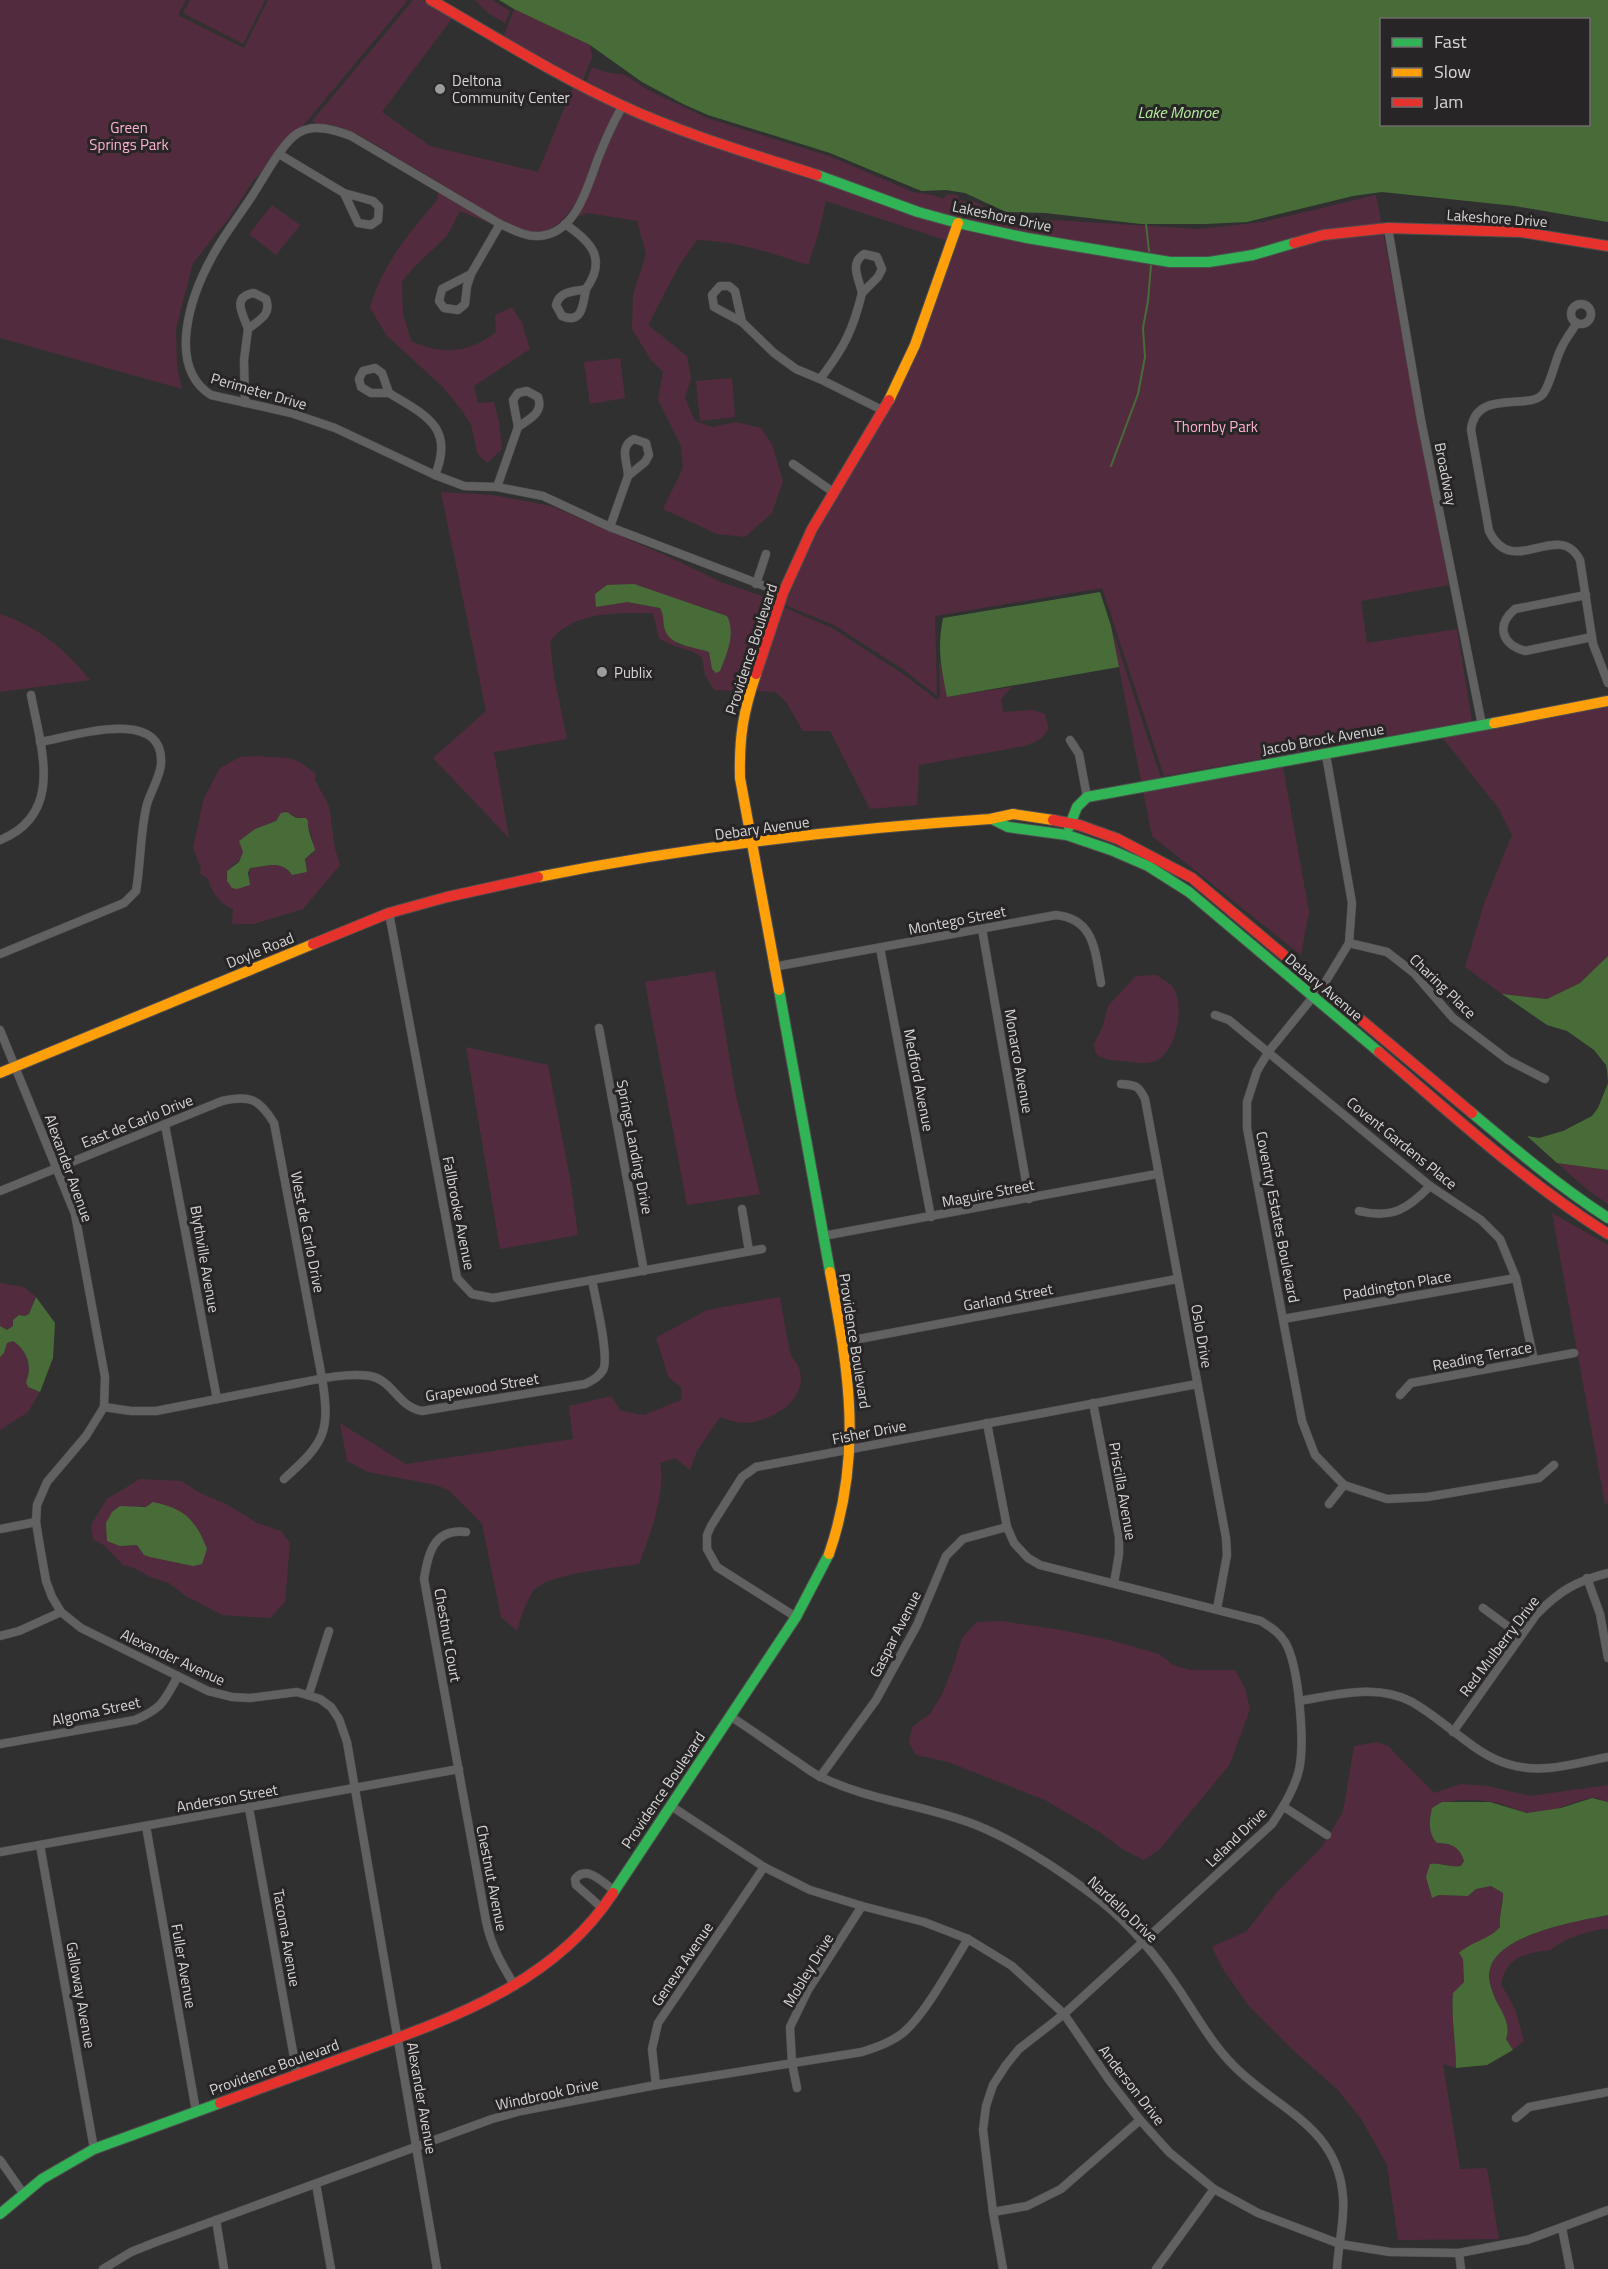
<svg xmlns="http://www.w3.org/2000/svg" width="1608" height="2269" font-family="'Titillium Web',sans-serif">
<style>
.green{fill:#522c3e;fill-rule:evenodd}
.water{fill:#486c38;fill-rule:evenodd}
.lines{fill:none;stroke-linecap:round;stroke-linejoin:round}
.stream{stroke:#486c38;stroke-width:2}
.street-casing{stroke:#4f4e4e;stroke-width:9}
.fast-casing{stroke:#4f4e4e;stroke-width:12}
.slow-casing{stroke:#4f4e4e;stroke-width:12}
.jam-casing{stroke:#4f4e4e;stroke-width:12}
.street{stroke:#626161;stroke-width:8}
.fast{stroke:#30b455;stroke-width:10}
.slow{stroke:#ff9f0a;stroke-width:10}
.jam{stroke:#e5322d;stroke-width:10}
.poi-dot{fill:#9d9c9c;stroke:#282526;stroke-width:2}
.labels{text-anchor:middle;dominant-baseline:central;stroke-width:6;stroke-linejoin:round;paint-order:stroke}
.poi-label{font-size:15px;fill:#d7d6d6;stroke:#282526;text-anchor:start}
.park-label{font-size:15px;fill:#feb0d2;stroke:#282526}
.street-label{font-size:15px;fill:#d7d6d6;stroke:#282526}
.water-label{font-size:16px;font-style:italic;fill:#b7f29f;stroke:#282526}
</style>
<rect width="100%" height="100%" fill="#313030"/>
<g class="green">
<path d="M0,0H186L178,15L244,48L268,0H408L307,121L253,181L229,218L193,263L176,328L177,367L182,389L0,338Z"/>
<path d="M190,0H265L243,44L183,13Z"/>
<path d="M413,0H422L453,17L382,112L430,146L538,172L574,85L617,108C597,140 582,230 537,232C524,232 512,225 501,220L356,133L329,124H317L312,121Z"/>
<path d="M475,0H492L510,11L505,23L488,13Z"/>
<path d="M514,9L590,45L592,57L582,83L503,39Z"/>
<path d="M592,67L605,72L625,75L648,90L707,118L829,156L913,192L933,195L943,199L947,194L957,195L960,200L968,202L961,220C907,204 853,185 800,167C727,142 655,117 586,82Z"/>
<path d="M625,111L953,226L948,241L826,201L819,231L808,265C771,253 737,241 697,240L680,264L648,325L687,356L691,378L685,398L695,421L713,427L736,422L761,428L772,444L783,481L772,513L745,537L717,534L663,509L683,468L681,446L658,400L663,372L651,360L632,329L633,295L646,254L637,221L588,213L574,218C598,186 603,145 625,111Z"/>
<path d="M438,191L494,225L460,211L447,236L414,267L402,282L403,314L411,341C443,355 467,354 496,332L495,315L512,307L522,323L530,349L474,386L478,403L494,402L499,422L502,449L487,463L477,453L471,424L460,408L443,387L387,336L370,308C382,264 408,235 437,200Z"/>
<path d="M1376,195L1449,585L1361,601L1367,643L1457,629L1472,721L1164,776L1102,588L935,616L937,696L904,670L834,625L785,605C827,501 888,405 934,303C949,270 960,234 972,200L1002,217L1198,229L1263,222Z"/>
<path d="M272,205L300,225L276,255L249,234Z"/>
<path d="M620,358L625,398L590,404L584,362Z"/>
<path d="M732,378L735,417L700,421L696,381Z"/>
<path d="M441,492L493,495L551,506L665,555L721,582L776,601L746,691L714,690L705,675L702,657C687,647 675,649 659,638L653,613C625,613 589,611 564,628C559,631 555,636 550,641L554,677L567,739L494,752L509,838L433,758L486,711ZM627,602L699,606L727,616C736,634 721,652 712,669L709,652L695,647L679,645L664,629V615L660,608Z"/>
<path d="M783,607L832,628L903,674L937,700L940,697L939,659L947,697L1012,687L1001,699L1003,712L1032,710L1045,714L1049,729L1041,739L1025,746L919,765L917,805L870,809L830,731H803L786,702L775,692L754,691Z"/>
<path d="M0,614C37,626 66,650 90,680L0,692Z"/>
<path d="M1111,626L1161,778L1141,781Z"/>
<path d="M1608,706V956L1580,983L1547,999L1502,994L1465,967L1485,901L1512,835L1499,809L1442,737Z"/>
<path d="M258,756C290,760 289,752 316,774L315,780L329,806L335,849L340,865L303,909L254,924H235L232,923L233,909C221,905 211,891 208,879L200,874L201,868L193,848L204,798L220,768L240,757ZM292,814L296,818L301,817C309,827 315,840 313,853L305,859L307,872L292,875C281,859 266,867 250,868L249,878L237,889C229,886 222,876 229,869C234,863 243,861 243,850C243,847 240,844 239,841L255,829L276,821L278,818Z"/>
<path d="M1283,767L1309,912L1301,955L1152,836L1143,790Z"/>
<path d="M715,971L735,1091L760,1194L687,1205L645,982Z"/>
<path d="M1156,975C1161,978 1168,982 1172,986C1186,1003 1177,1053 1155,1061C1145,1065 1134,1062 1123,1061C1112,1060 1105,1060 1096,1054L1094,1044L1103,1026L1108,1006L1136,976Z"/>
<path d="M466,1047L548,1065L570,1178L578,1235L500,1249Z"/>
<path d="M1557,1163L1608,1170V1204L1588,1190Z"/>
<path d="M1552,1213L1608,1245V1503L1605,1504Z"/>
<path d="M0,1283L24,1287L36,1297L29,1314L25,1316L19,1315L13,1320V1326L7,1330L0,1326Z"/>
<path d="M780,1297C783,1315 786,1334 790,1352C791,1358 797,1362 799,1368C807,1391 788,1409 769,1417C751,1425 738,1424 720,1417L697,1451L690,1470L675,1458L660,1463C666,1493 650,1535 639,1564C615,1568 552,1573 535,1589C529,1594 519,1622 517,1631L501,1617L482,1524L450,1491L436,1485L368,1472L347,1461L340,1423L406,1464L573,1439L569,1406L611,1396L621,1411L644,1415L681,1400L682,1388L669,1378L656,1338L707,1310Z"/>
<path d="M13,1341C27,1350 33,1367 26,1382L28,1387L40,1392L28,1412L0,1430V1357L4,1353L7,1343Z"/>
<path d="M140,1479L182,1481L198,1492L228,1505L257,1523L281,1531L290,1543L285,1602L270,1618L222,1615L186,1596L169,1583L150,1577L134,1568L123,1565L105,1546L93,1539L91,1525L107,1499ZM140,1506C196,1515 194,1508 193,1566L144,1555L137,1545L120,1546V1507L129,1508Z"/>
<path d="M1001,1621L1061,1630L1109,1640L1159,1654L1173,1665L1190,1670H1235L1245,1688L1250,1709L1230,1764L1160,1849L1144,1860L1122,1849L1101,1833L1045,1800L948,1762L916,1755L909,1743L912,1727L930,1714L941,1696L953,1667L962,1638L977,1622Z"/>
<path d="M1377,1742L1388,1746L1434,1793L1461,1784L1488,1786L1530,1796L1608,1785V1802C1603,1800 1595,1797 1590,1798C1569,1802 1548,1816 1526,1812C1519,1811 1511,1807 1504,1805C1482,1799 1451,1796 1432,1809L1430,1819L1437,1843C1451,1843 1460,1847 1464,1861L1461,1866L1453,1868L1443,1863L1432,1898L1439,1895L1468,1896L1476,1889L1491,1886L1503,1893C1503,1906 1499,1915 1500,1927L1492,1935L1459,1953L1463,1959L1464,1982L1453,1993C1451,2019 1456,2042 1456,2068L1443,2064L1460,2169L1487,2168L1499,2239L1398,2240L1387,2165L1362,2120L1338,2090L1294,2051L1249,2006L1223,1969L1212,1947L1247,1931L1277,1892L1322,1847L1326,1840L1329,1841L1332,1834L1330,1833L1343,1812L1354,1746Z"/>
<path d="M1608,1915V1929C1592,1929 1562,1939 1551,1950C1526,1953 1507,1956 1501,1984L1515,2009L1524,2041L1513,2050L1506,2039C1512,2023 1500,2010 1494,1996C1491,1987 1487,1978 1490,1969C1498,1934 1578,1921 1608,1915Z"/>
</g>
<g class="water">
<path d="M499,0H1608V222L1515,206L1382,192L1353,196L1247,222L1205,224H1141L1045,213L1006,212L965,193L946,190L922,191L914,188L830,153L708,115L683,104L642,82L590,45L514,9ZM1382,20H1588V124H1382Z"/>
<path d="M634,584L727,616C736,633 727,654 720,671L716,673L712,669L709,652C693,646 669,647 664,627C663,620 664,615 660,608L627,602L596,607L595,594L607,585Z"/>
<path d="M1100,592L1111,626L1119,667L947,697C941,668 937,648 943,618Z"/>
<path d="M287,812L296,818H306L308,821C307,831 313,841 315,850L305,859L307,872L292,875C281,859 266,867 250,868L248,873L250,885L237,889L232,888L227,881V871L239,862L243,852L239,841L255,829L276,821L281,813Z"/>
<path d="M1608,956V1170L1557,1163L1527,1136L1539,1138L1563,1131L1592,1116L1598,1108L1608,1083L1607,1070L1606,1065L1594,1050L1567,1031L1547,1025L1502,994L1547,999L1580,983Z"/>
<path d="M36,1297L55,1323L53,1358L40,1392L28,1387L26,1382C33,1367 27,1350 13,1341L7,1343L4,1353L0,1357V1326L7,1330L13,1326V1320L19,1315L25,1316L29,1314Z"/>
<path d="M153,1502C184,1508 196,1520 207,1549L202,1564L193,1566L150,1557L144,1555L137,1545L120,1546L107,1541L106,1523L112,1512L120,1506L146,1507Z"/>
<path d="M1592,1798L1608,1802V1915C1578,1921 1498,1934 1490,1969C1487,1978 1491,1987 1494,1996C1500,2010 1512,2023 1506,2039L1513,2050L1487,2065L1456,2068C1456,2042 1451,2019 1453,1993L1464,1982L1463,1959L1459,1953C1472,1941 1489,1940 1500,1927C1499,1915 1503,1906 1503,1893L1491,1886L1476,1889L1468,1896L1439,1895L1432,1898L1426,1877L1430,1864C1443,1863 1450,1868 1461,1866L1464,1861C1460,1847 1451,1843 1437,1843C1428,1833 1429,1821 1432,1808L1442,1802H1490L1527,1813L1561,1808Z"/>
</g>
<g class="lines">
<g class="stream">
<path d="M1146,224L1149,251"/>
<path d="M1111,466L1138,394L1145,357L1143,328L1148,301L1151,265"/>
</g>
<g class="street-casing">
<g id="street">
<path d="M623,106C613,121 606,139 599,156C588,184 577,234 539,236C525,237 512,229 500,224L351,136C335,130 314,123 298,133C282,143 263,179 252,196C239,216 223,236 212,257C191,295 166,366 211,395L291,413L335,428L435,475L464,486L497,487L543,496L610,527L783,593"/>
<path d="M279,154L344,193"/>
<path d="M344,193L373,201L379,207L378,220L371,225L358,223Z"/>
<path d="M565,224C590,241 608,258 586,289"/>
<path d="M1388,228L1421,420L1482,725"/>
<path d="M864,254L877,257L882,269L878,277L862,293C859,278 849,264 864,254Z"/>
<path d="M471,274L467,286L465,304L458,310L444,308L439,301L442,289Z"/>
<path d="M471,274L500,224"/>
<path d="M720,286H729L735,291L742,322L714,307L712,295Z"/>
<path d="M586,289C583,303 583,325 562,316L556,305C560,290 574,292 586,289Z"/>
<path d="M254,293L266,299C272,315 259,320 248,329C244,315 230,297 254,293Z"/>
<circle cx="1581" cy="314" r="10"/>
<path d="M742,322L774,353L796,369L820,379L884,411"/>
<path d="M1577,323C1571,332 1564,341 1560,351C1554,364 1551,383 1543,394C1529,411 1475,388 1471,430L1489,531C1513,581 1558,518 1580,560L1593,644L1608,683"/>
<path d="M375,368L382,373L389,393H371L361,387L359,379L363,371Z"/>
<path d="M820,379C844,348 853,330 862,293"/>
<path d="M527,391L538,397C544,413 529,419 518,427L513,400L518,393Z"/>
<path d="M389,393C425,415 455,427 435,475"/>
<path d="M245,403L244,360L248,329"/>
<path d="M634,439L646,443L649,455L645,462L628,476C628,462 618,447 634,439Z"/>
<path d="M793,464L833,492"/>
<path d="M497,487L518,427"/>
<path d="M610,527L628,476"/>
<path d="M756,584L766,554"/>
<path d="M1586,595L1515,609C1496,625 1501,644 1525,651L1592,637"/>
<path d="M1070,740L1079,754L1087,797"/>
<path d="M1326,755L1352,903L1349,943L1326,981L1269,1051L1257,1071L1247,1102V1128L1302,1421L1315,1455L1344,1485L1387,1499L1427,1497L1539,1478L1554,1465"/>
<path d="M0,840C65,814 41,748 31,695"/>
<path d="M389,913L457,1278L472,1294L493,1298L762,1249"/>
<path d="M982,929L1029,1199"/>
<path d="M1349,943L1387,952L1414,973L1453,1018L1508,1060L1545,1079"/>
<path d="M880,948L931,1217"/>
<path d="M0,954L124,903L136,891C141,862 140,832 147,804C151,791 160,777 161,764C165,705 71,737 40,742"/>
<path d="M773,967L1056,915C1095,919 1095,952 1101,983"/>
<path d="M1215,1015L1229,1020L1430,1186L1481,1220L1500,1239L1516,1278L1534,1360"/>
<path d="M599,1028L644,1271"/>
<path d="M0,1030L75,1214L105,1377L104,1407L86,1436L47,1482L37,1505L36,1522L39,1541L46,1581L52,1597L61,1612L81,1628L208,1691L232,1697L250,1698L297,1692L320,1699L331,1707L339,1719L347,1742L437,2269"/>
<path d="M1121,1084C1136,1085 1139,1086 1145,1099L1226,1538L1227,1555L1217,1609"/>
<path d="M165,1125L217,1399"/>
<path d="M0,1191L222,1101C249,1095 259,1098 274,1123L322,1378C331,1433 324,1443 284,1479"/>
<path d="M742,1209L749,1251"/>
<path d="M1359,1211C1392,1219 1408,1209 1430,1186"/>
<path d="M823,1236L1157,1174"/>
<path d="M1283,1319L1516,1278"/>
<path d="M843,1342L1177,1279"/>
<path d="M1400,1395L1411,1383L1574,1353"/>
<path d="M1093,1403L1119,1537V1554L1114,1583"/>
<path d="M104,1407L131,1411H156C197,1403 238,1395 278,1387C306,1382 342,1372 370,1376C393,1380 398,1407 422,1411L585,1384C592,1381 599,1377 603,1370C610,1357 595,1297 592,1280"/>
<path d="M987,1423L1007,1527L1014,1543L1028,1558L1040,1565L1261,1621C1270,1627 1279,1632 1285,1642C1299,1665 1305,1743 1299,1770C1294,1790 1283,1807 1272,1824L1064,2014L1019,2049L1006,2065L993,2085L986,2106L983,2130L993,2212L1003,2269"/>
<path d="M1329,1504L1344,1485"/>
<path d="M0,1529L36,1522"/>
<path d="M466,1532C434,1528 428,1553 424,1579L486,1921C491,1946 502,1965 515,1986"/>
<path d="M1587,1578L1600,1614L1608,1658"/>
<path d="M1483,1608L1521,1636"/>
<path d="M796,1617L717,1567L707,1549V1535L711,1526L742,1477L756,1467L1197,1384"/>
<path d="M0,1636L19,1631L61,1612"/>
<path d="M309,1694L329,1631"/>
<path d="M1299,1701C1336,1695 1377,1683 1412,1702C1426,1710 1440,1721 1453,1731C1470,1744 1487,1758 1508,1764C1541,1775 1576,1763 1608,1757"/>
<path d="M730,1716C750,1729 770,1743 790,1757C800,1763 810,1772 821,1777C870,1801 926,1805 976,1825C1016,1841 1055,1867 1089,1892C1121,1915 1151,1949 1173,1981C1193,2009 1209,2041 1234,2066C1276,2109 1338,2126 1343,2197C1345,2221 1338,2245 1337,2269"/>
<path d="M1453,1732L1536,1615C1559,1591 1576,1581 1608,1573"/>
<path d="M0,1744L135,1720C163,1708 164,1701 178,1676"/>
<path d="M820,1777L876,1700L917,1625L946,1556L963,1539L1007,1527"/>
<path d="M671,1806L764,1867L810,1890L862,1906L924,1922L968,1939L1012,1966L1064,2014L1109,2080L1140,2120L1169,2152L1214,2189L1258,2213L1340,2244L1390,2252L1459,2253L1527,2240L1608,2210"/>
<path d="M1284,1807L1327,1835"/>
<path d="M249,1808L297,2074"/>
<path d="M146,1826L196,2111"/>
<path d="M40,1845L94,2149"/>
<path d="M0,1852L459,1769"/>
<path d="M602,1908L576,1885L575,1879C587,1864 603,1883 615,1891"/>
<path d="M656,2085L652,2049L658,2023L764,1867"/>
<path d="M797,2088L792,2063L790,2027L808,1990L862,1906"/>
<path d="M1516,2118L1529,2107L1608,2092"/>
<path d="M0,2160L23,2193"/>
<path d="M316,2184L331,2269"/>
<path d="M993,2212L1027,2206L1061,2189L1140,2120"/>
<path d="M216,2220L224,2269"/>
<path d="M1562,2228L1570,2269"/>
<path d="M1459,2253L1461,2269"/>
<path d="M103,2269L131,2252L156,2242L492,2119L521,2111L656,2085L862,2052C877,2047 892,2042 904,2032C926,2013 951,1966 968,1939"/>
<path d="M1156,2269L1214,2189"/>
</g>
</g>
<g class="fast-casing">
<g id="fast">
<path d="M817,175L918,212L958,223L1027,238L1170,262H1209L1253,255L1294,243"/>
<path d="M992,819L1008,827L1067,835L1111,850L1148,866L1189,892L1379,1052"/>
<path d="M1069,827L1077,807L1087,797L1494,723"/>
<path d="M779,990L830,1272"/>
<path d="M1472,1113C1516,1150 1560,1187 1608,1218"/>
<path d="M613,1893L796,1617L829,1554"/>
<path d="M0,2214L42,2179L94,2149L220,2103"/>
</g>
</g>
<g class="slow-casing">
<g id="slow">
<path d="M889,400L915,345L958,223"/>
<path d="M756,674C743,713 739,737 740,778L779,990"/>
<path d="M1494,723L1608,701"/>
<path d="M538,877C687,847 839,829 990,819L1013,814L1053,820"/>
<path d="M0,1073L313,944"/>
<path d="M829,1554C863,1455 849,1372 830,1272"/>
</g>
</g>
<g class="jam-casing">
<g id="jam">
<path d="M431,0C494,36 557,76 623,106C686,135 752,154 817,175"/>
<path d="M1294,243L1323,235L1388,228L1521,232L1608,246"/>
<path d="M756,674L783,593L812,529L889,400"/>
<path d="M1053,820L1079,825L1118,839L1192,878L1472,1113"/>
<path d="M313,944L389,913L447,897L538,877"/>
<path d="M1379,1052C1453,1115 1525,1182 1608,1234"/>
<path d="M220,2103C267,2086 315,2068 362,2051C456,2017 556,1981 613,1893"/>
</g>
</g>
<use href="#street" class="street"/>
<use href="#fast" class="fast"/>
<use href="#slow" class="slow"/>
<use href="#jam" class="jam"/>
</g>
<g class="poi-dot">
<circle cx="440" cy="89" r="6"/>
<circle cx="602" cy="672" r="6"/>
</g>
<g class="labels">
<g class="poi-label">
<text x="452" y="80">Deltona<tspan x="452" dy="17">Community Center</tspan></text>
<text x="614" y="672">Publix</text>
</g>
<g class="park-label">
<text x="129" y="127">Green<tspan x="129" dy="17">Springs Park</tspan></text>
<text x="1216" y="426">Thornby Park</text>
</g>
<g class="street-label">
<text transform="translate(1002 216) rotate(12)">Lakeshore Drive</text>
<text transform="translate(1497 218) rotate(4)">Lakeshore Drive</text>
<text transform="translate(259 391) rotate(16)">Perimeter Drive</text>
<text transform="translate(1446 474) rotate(79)">Broadway</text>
<text transform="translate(751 649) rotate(-72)">Providence Boulevard</text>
<text transform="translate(1323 739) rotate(-10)">Jacob Brock Avenue</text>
<text transform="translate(762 828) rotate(-8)">Debary Avenue</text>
<text transform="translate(957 920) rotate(-11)">Montego Street</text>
<text transform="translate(260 950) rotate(-22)">Doyle Road</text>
<text transform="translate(1443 986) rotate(44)">Charing Place</text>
<text transform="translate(1324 987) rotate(40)">Debary Avenue</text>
<text transform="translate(1019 1061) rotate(80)">Monarco Avenue</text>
<text transform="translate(919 1080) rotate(79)">Medford Avenue</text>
<text transform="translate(137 1121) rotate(-22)">East de Carlo Drive</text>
<text transform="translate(1402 1143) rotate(39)">Covent Gardens Place</text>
<text transform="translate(635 1147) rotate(79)">Springs Landing Drive</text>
<text transform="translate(69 1168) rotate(70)">Alexander Avenue</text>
<text transform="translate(988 1193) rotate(-11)">Maguire Street</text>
<text transform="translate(459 1213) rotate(79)">Fallbrooke Avenue</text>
<text transform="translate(1278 1217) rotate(79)">Coventry Estates Boulevard</text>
<text transform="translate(308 1232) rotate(79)">West de Carlo Drive</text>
<text transform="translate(205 1259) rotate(80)">Blythville Avenue</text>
<text transform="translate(1397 1285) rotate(-10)">Paddington Place</text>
<text transform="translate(1008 1297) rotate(-11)">Garland Street</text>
<text transform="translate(1202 1336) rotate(80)">Oslo Drive</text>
<text transform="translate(855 1341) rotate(81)">Providence Boulevard</text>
<text transform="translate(1482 1356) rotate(-11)">Reading Terrace</text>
<text transform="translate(482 1387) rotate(-9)">Grapewood Street</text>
<text transform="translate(869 1432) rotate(-11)">Fisher Drive</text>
<text transform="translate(1123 1491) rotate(80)">Priscilla Avenue</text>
<text transform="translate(895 1634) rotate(-63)">Gaspar Avenue</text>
<text transform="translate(448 1635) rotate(80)">Chestnut Court</text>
<text transform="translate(1499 1646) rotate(-53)">Red Mulberry Drive</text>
<text transform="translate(173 1657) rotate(25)">Alexander Avenue</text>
<text transform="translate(96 1711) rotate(-12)">Algoma Street</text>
<text transform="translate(663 1790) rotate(-56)">Providence Boulevard</text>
<text transform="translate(227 1798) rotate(-10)">Anderson Street</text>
<text transform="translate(1236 1837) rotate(-44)">Leland Drive</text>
<text transform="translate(492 1878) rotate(79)">Chestnut Avenue</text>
<text transform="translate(1123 1909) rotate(43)">Nardello Drive</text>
<text transform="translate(287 1938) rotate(80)">Tacoma Avenue</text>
<text transform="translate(682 1964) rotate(-56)">Geneva Avenue</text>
<text transform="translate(184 1966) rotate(80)">Fuller Avenue</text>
<text transform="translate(808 1970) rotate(-59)">Mobley Drive</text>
<text transform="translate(81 1995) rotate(80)">Galloway Avenue</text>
<text transform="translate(274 2067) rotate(-20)">Providence Boulevard</text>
<text transform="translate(1132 2085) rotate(52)">Anderson Drive</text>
<text transform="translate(547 2094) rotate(-12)">Windbrook Drive</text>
<text transform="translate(422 2098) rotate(80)">Alexander Avenue</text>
</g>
<g class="water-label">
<text x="1178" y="112">Lake Monroe</text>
</g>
</g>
<rect x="1380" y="18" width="210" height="108" fill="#282526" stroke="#6e6c6c" stroke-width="1.5"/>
<rect x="1392" y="38" width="30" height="9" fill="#30b455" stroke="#6e6c6c" stroke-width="1.5"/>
<text x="1434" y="48" font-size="18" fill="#d7d6d6">Fast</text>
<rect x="1392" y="68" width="30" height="9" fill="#ff9f0a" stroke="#6e6c6c" stroke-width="1.5"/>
<text x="1434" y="78" font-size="18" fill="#d7d6d6">Slow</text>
<rect x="1392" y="98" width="30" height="9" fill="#e5322d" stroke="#6e6c6c" stroke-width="1.5"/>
<text x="1434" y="108" font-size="18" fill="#d7d6d6">Jam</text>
</svg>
